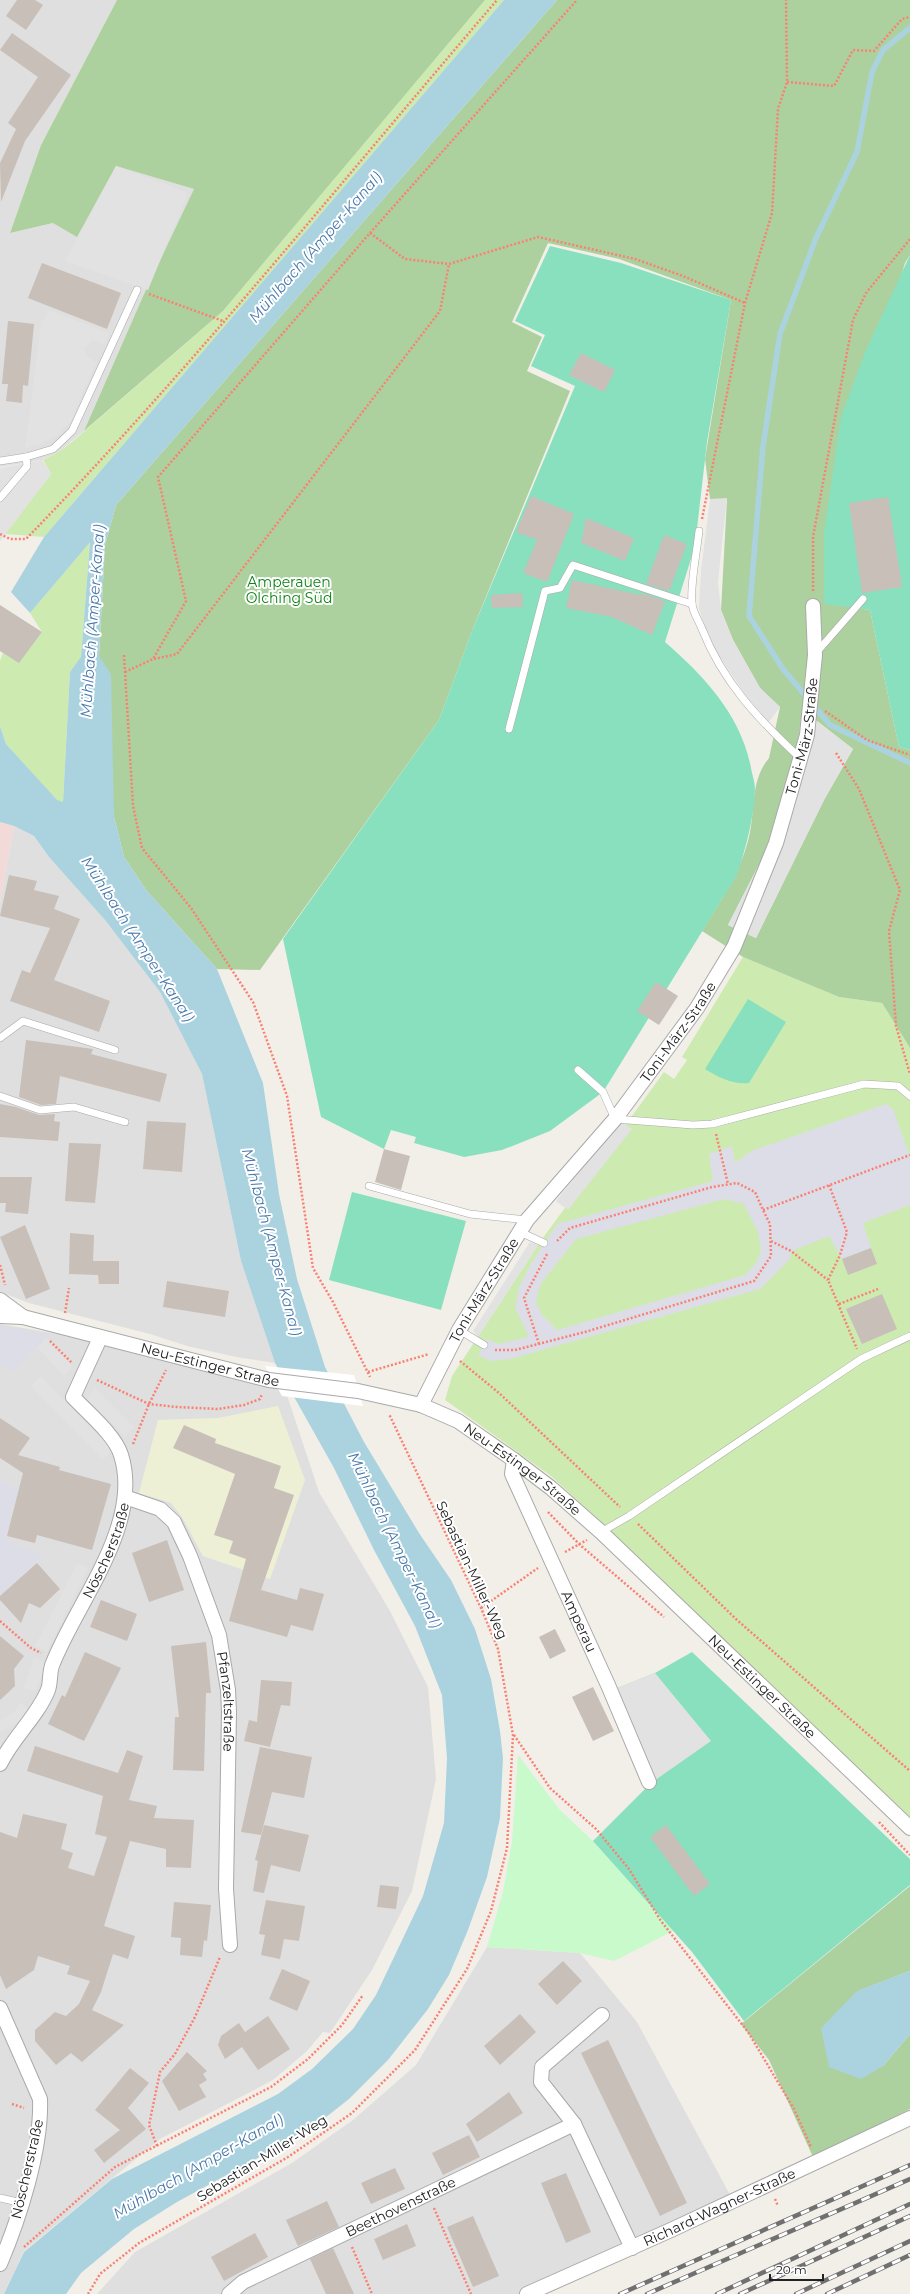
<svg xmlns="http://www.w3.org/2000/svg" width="910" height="2294" font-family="Montserrat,sans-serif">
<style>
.residential{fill:#e0dfdf}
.commercial{fill:#f2dad9}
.farmland{fill:#eef0d5}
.grass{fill:#cdebb0}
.forest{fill:#add19e;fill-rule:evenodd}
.park{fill:#c8facc}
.pitch{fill:#88e0be}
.parking{fill:#e2e2e2}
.plaza{fill:#dddde8;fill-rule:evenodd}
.water{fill:#aad3df}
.pier{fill:#fff}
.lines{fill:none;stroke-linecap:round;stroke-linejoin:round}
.stream{stroke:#aad3df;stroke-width:5.5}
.building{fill:#c7bfb8}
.service-casing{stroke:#a9a9a9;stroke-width:8}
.minor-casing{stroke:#a9a9a9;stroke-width:16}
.path{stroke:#fa8072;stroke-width:2.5;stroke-dasharray:2 2;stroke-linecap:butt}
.service{stroke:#fff;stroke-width:7}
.minor{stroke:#fff;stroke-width:14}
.rail-casing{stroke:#707070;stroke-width:4.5}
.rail{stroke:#fff;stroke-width:3;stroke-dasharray:9;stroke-linecap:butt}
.labels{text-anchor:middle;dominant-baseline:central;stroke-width:4;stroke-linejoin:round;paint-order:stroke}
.park-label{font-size:14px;fill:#0c8416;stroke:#fff}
.street-label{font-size:14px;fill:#222;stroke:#fff}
.water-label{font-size:15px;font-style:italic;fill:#4a7aab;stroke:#fff}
</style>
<rect width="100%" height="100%" fill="#f2efe9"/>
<g class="residential">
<path d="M0,0H117L41,145L10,233L53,223L116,166L194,189L144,294L84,431L60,451L42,460L0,467Z"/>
<path d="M14,826L34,836L49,857L105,920L160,992L202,1074L241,1261L275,1363L236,1357L187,1346L150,1334L29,1303L0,1292V903Z"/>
<path d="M0,1324L76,1337L285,1389L319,1492L390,1611L428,1687L436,1779L412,1891L372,1970L330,2033L323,2032L307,2051L273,2080L160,2139L24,2251L4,2294H0Z"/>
<path d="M487,1947L580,1953L637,2022L736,2206L533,2294H97L135,2252L292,2163L353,2120L416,2065Z"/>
</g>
<path class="commercial" d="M0,822L14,826L0,903Z"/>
<path class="farmland" d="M278,1406L305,1480L270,1579L203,1556L182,1517L171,1503L139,1493L158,1420L218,1418Z"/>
<g class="grass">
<path d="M485,0H504L44,537L5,534L51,474L43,460L60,451L72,442L223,311Z"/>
<path d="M90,541L81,658L70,672L63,802L57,801L6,744L0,726V661L3,653L19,662L42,632L30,613Z"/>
<path d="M743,957L839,997L882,1003L910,1048V1820L629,1548L551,1476L445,1400L452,1376L540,1242L664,1072L674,1079L687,1060L682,1057Z"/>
</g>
<g class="forest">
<path d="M117,0H485L223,311L84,431L144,294L194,189L116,166L77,237L53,223L10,233L41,145Z"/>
<path d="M557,0H910V255L905,263L824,533V603L870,610L899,747L910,750V1048L882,1003L839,997L743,957L702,931C720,902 739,875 748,841C756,813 749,782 769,758L780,707L760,688L733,640L721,610L727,499H710L705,459L731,300L619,259L548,243L512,322L542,337L527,371L570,391L472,631L439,720L260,970L217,969L146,890L124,857L114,817L99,656L105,545L116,505ZM803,710L853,749L824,800L756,938L728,925L768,847L796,758Z"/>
<path d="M910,1886V1971L858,1991L883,2066L910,2034V2109L813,2157L769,2060L741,2024Z"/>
</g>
<path class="park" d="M518,1755L560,1810L593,1841L673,1931L614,1961L580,1953L487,1947L503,1892L512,1842Z"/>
<g class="pitch">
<path d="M550,246L621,263L731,300L707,442L695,546L665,642C704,676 741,715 751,768C752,774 755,782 755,789C754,818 746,847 737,875L603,1092L550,1131L502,1150L464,1157L414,1143L416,1137L391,1130L384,1149L321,1117L283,939L439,720L472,631L575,386L531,366L545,335L515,321Z"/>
<path d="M910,255V750L899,747L870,610L824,604V533L841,417L866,350Z"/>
<path d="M748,999L786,1022L749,1083C733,1085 718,1077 705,1069Z"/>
<path d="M352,1192L466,1221L441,1310L329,1280Z"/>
<path d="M692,1652L910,1859V1885L744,2021L692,1952L593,1841L651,1783L615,1689L655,1673Z"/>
</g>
<g class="parking">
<path d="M116,166L188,193L148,290L65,261Z"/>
<path d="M50,311L109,333L104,344L93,340L84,348L87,356L96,363L71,421L58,435L38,445L25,448L41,322Z"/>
<path d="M42,460L51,474L0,541V468Z"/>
<path d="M727,498L718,582L721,610L733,640L760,688L780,707L769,722L747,697L717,653L705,630L699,608L701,571L710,499Z"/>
<path d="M802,710L853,749L824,800L756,938L728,925L768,847L796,758Z"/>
<path d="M620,1121L632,1129L568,1210L556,1201Z"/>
<path d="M530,1242L538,1245L478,1337L473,1331Z"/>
<path d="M46,1338L73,1367L64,1376L37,1347Z"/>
<path d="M41,1376L113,1450L103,1460L31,1386Z"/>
<path d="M95,1388L134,1427L125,1437L86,1398Z"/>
<path d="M77,1563L88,1568L47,1652L35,1646Z"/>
<path d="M34,1658L46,1662L36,1691L24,1688Z"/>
<path d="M655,1673L711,1741L651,1783L615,1689Z"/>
<path d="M20,1703L28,1709L22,1719L0,1733V1721L15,1711Z"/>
</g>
<g class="plaza">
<path d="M886,1104L893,1109L910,1157V1205L863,1223L871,1248L842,1259L829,1236L792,1251L789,1260L760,1289L510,1359L493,1361L478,1356L487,1339L498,1344L528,1337L526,1330L515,1308L519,1287L532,1262L557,1224L713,1181L709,1154L732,1146L735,1163L751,1151ZM724,1199L744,1204L758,1232L761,1250L757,1262L745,1275L557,1330L541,1314L536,1302L540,1285L576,1239Z"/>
<path d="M0,1325L46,1334V1338L12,1371L0,1365Z"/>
<path d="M0,1480L11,1487L19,1489L15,1505H12L10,1514L12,1515L5,1540L43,1555L0,1595Z"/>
</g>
<g class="water">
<path d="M504,0H557L116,505L105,545L99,656L111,674L114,817L124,857L146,890L217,969L263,1083L279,1194L297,1279L325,1367L364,1442L419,1533L451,1580L475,1629L491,1679L500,1731L503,1758L500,1818L487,1877L468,1930L449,1975L428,2009L388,2060L349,2099L311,2129L177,2202L134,2229L81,2273L66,2294H4L24,2252L112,2179L278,2094L312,2069L353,2029L376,1995L423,1896L444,1823L447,1758L442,1695L415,1626L374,1550L334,1468L275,1363L241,1261L202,1074L160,992L105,920L49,857L34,836L14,826L0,822V726L6,744L57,800L63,802L70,672L81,657L90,542L30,613L11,592L44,537Z"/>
<path d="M910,1971V2034L883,2066L861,2079L829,2067L821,2028L857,1991Z"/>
</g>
<path class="pier" d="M265,1366L354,1375L363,1406L282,1396Z"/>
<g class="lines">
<path class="stream" d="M910,28L883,50L872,72L857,152L816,238L780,334L763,446L749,616L783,669L830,725L910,763"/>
</g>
<g class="building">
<path d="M17,0H35L43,5L26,30L6,16Z"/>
<path d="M12,33L71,75L25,141L1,202L0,163L16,129L8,123L38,77L0,50Z"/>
<path d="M42,263L121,293L107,329L28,298Z"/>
<path d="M8,321L34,324L28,386L23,385L22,403L6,401L8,384H2Z"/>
<path d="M581,353L615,370L604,392L569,375Z"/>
<path d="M531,496L574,514L547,582L523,573L537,540L516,532Z"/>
<path d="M888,497L902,587L862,593L849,503Z"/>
<path d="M586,518L634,538L625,561L581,543Z"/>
<path d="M664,535L687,544L669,591L646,584Z"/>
<path d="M572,580L641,595L642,593L665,601L652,635L612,617L566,608Z"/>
<path d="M522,593L523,607L492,608L491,595Z"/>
<path d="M0,605L42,632L19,663L0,651Z"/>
<path d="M9,875L37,881L34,890L59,896L54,909L80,919L54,980L110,1001L99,1032L10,1001L22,970L30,973L50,928L0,916Z"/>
<path d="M656,982L678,996L659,1025L637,1011Z"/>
<path d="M26,1040L93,1049L91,1054L167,1074L160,1102L60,1076L56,1104L41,1105L19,1097Z"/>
<path d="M0,1104L16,1107L39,1115L55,1114L54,1121L60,1122L58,1141L0,1137Z"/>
<path d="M147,1121L186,1123L182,1172L143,1169Z"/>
<path d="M69,1143L101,1144L95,1203L65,1201Z"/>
<path d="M384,1149L410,1156L401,1190L375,1182Z"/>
<path d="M0,1177H32L28,1214L5,1212L6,1203H0Z"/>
<path d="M25,1225L50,1289L26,1299L0,1237Z"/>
<path d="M70,1233L94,1235L93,1261H119V1284H99L98,1275L69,1274Z"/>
<path d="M871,1248L877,1264L848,1275L842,1259Z"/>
<path d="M167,1281L229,1291L225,1317L163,1307Z"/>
<path d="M882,1294L897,1329L862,1344L846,1309Z"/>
<path d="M0,1418L30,1438L18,1455L60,1467L59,1470L111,1484L92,1550L37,1535L35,1543L7,1536L23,1473L0,1458Z"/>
<path d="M184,1425L216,1439L215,1443L281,1466L274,1488L294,1495L261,1590L297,1600L300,1588L324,1594L313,1631L291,1625L287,1637L229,1621L246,1559L229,1553L233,1541L214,1535L235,1474L173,1448Z"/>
<path d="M167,1540L184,1590L149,1602L132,1553Z"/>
<path d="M37,1563L60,1589L40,1608L29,1603L21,1623L0,1600V1596Z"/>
<path d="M101,1600L137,1614L127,1641L90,1627Z"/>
<path d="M555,1629L566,1651L550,1659L539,1637Z"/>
<path d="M0,1636L24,1656L14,1669L15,1686L0,1700Z"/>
<path d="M206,1642L211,1693H206L204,1771L173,1770L175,1717H179L171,1646Z"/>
<path d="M85,1652L121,1668L84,1741L48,1724L62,1695L65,1697Z"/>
<path d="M261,1680L292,1682L290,1706L281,1705L270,1747L244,1741L249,1720L257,1722Z"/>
<path d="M593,1687L614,1731L593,1741L572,1697Z"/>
<path d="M35,1746L118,1773L127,1750L143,1756L129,1800L157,1806L154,1818L194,1820L191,1868L166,1867V1849L130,1841L104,1926L135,1936L128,1959L113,1954L101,1992L92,2010L124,2025L82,2062L71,2053L56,2065L35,2041V2030L55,2012L66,2016L79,2004L90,1981L67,1974L70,1966L38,1956L34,1970L6,1989L0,1975V1832L17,1838L23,1814L67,1824L61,1849L73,1853L68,1868L94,1876L107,1837L95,1834L103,1796L27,1771Z"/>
<path d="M260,1747L312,1757L304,1798L272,1792L261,1835L241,1832Z"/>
<path d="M264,1825L309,1835L300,1872L271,1865L264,1893L253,1891L258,1861L255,1860Z"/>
<path d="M666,1825L710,1884L694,1896L650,1837Z"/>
<path d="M380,1885L399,1887L396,1909L377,1907Z"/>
<path d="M266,1900L305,1906L299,1941L284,1939L280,1959L261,1955L265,1935L259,1934Z"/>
<path d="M174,1902L211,1905L207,1941L204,1940L202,1957L180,1955L181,1938L171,1937Z"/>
<path d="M563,1961L582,1981L557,2005L538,1984Z"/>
<path d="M282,1969L310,1981L297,2011L269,1999Z"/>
<path d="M520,2014L536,2032L500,2065L484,2046Z"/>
<path d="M268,2016L290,2049L258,2070L242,2047L225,2059L218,2045L221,2036L239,2023L245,2032Z"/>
<path d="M608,2040L687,2203L660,2216L581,2053Z"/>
<path d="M187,2052L207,2071L203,2074L207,2080L199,2085L206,2097L179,2111L162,2081Z"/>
<path d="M130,2068L149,2083L128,2108L146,2129L104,2163L94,2150L120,2130L95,2110Z"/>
<path d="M509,2092L523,2113L477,2142L466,2124Z"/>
<path d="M469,2135L480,2157L443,2175L432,2153Z"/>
<path d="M395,2168L405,2189L371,2204L361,2183Z"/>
<path d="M566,2173L591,2232L566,2243L541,2183Z"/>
<path d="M327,2201L339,2227L298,2246L286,2220Z"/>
<path d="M473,2216L499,2276L473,2287L447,2227Z"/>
<path d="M407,2224L416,2246L383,2260L374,2239Z"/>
<path d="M255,2233L268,2257L224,2281L211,2257Z"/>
<path d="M333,2248L354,2294H326L310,2259Z"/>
</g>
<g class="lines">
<g class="service-casing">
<g id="service">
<path d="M26,457L53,449L72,431L137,290"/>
<path d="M0,461L26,457L27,466L0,498"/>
<path d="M699,531C697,551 690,584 692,603C692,611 699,621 702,629C723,682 758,719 800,758"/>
<path d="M816,653L863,599"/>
<path d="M509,729L545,591L560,588L573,565L692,604"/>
<path d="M0,1038L23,1021L115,1050"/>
<path d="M578,1070L603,1092L615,1119L693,1125L712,1124L864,1084L898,1086L910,1096"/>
<path d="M0,1096L40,1110L74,1107L125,1122"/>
<path d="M369,1186L470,1214L527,1220"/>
<path d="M520,1232L544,1243"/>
<path d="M459,1330L484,1345"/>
<path d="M601,1532L629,1516L861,1359L910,1336"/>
<path d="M0,2198L22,2203"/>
</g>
</g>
<g class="minor-casing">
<g id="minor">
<path d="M0,1300L23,1317"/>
<path id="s1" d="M0,1316L23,1317L269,1380L358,1391L421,1405L458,1421L514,1460L551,1488L601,1532L910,1828"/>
<path id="s2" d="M421,1405L459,1330L527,1220L615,1119L697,1008L734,947L776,843L807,735L815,655L813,606"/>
<path id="s3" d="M514,1460L512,1474L608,1685L649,1782"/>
<path id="s4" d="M125,1497L160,1509L174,1522L190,1556L219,1635L228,1690L229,1712L226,1889L230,1945"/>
<path id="s5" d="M0,1764C13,1737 37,1717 48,1690C51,1682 49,1671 53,1663C77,1602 143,1524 121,1455C115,1435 88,1413 73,1397L100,1338"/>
<path d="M0,2008L40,2099C42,2149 19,2219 0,2264"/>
<path d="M602,2015L542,2067L541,2082L574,2124L632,2248"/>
<path id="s6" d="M229,2294L243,2282L574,2124"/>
<path id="s7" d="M527,2294L671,2230L910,2118"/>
</g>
</g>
<g class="path">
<path d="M787,82L834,86L853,50L874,51L902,19L910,17"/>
<path d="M370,233L405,259L449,264L538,237L635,259L683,276L745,303"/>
<path d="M149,294L223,321"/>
<path d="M702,519L745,303L772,213L778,109L787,82L786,0"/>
<path d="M0,534L10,539H26C192,368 342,181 497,0"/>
<path d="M813,591V537L853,320L866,293L910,239"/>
<path d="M124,655L133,806L142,848L191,908L253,1002L287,1096L313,1268L333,1302L370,1377"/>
<path d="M154,659L177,654L440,311L449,264"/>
<path d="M125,672L153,659L186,601L158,477L370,233L577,0"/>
<path d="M825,711L867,740L910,755"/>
<path d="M836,753L859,789L900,890L889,931L896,1026L910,1074"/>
<path d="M716,1134L728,1184"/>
<path d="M829,1185L847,1232L840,1255L828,1280L857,1349"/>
<path d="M763,1210L910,1155"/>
<path d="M771,1241L791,1251L828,1280"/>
<path d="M0,1265L5,1285"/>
<path d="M839,1304L878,1289"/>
<path d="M65,1313L69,1288"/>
<path d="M50,1341L72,1363"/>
<path d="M539,1344L524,1298L547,1254"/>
<path d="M495,1350H515L585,1332L754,1281L771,1256L770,1224L763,1210L755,1192L737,1183L712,1187L570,1228L556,1242"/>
<path d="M460,1361L499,1393L620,1507"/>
<path d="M368,1372L429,1354"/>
<path d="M97,1380L149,1404L177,1407L218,1409L244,1405L260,1399L262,1394"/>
<path d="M133,1444L149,1404L166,1370"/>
<path d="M548,1512L579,1544L664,1617"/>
<path d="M638,1524L737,1620L910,1771"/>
<path d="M565,1552L587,1540"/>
<path d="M481,1608L538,1568"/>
<path d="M0,1621L31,1648L41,1653"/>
<path d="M514,1735L550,1788L596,1829L629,1869L661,1921L748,2032L794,2109L811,2147"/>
<path d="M879,1822L910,1855"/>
<path d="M12,2104L24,2108"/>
<path d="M157,2146L149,2125L160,2072L175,2054L195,2017L220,1957"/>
<path d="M775,2199L778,2206"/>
<path d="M434,2208L471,2294"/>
<path d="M24,2247L115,2167L271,2087L308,2059L342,2025L363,1995"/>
<path d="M352,2247L372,2294"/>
<path d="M88,2294L100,2274L139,2243L288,2157L352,2113L415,2050L467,1969L491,1911L507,1848L513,1735L498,1649L481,1608L389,1414"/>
</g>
<use href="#service" class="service"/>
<use href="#minor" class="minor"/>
<g class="rail-casing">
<g id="rail">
<path d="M620,2294L910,2165"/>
<path d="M647,2294L910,2179"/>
<path d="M717,2294L910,2204"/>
<path d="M740,2294L910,2216"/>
<path d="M796,2294L910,2241"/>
<path d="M827,2294L910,2255"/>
</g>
</g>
<use href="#rail" class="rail"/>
</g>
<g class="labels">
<g class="park-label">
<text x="289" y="582">Amperauen<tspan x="289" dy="16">Olching Süd</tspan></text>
</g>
<g class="street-label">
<text stroke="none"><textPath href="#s2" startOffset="779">Toni-März-Straße</textPath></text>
<text stroke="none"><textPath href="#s2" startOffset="455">Toni-März-Straße</textPath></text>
<text stroke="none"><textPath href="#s2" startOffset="131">Toni-März-Straße</textPath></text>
<text stroke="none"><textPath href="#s1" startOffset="216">Neu-Estinger Straße</textPath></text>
<text stroke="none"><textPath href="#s1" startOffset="552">Neu-Estinger Straße</textPath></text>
<text stroke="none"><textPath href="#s5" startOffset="241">Nöscherstraße</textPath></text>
<text transform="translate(472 1570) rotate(65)">Sebastian-Miller-Weg</text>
<text stroke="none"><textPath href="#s3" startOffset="176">Amperau</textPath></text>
<text stroke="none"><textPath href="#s1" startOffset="876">Neu-Estinger Straße</textPath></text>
<text stroke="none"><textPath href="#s4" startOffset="245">Pfanzeltstraße</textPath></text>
<text transform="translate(262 2158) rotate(-32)">Sebastian-Miller-Weg</text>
<text transform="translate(27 2169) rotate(-77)">Nöscherstraße</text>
<text stroke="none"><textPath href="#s6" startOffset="193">Beethovenstraße</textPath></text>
<text stroke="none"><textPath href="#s7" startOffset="211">Richard-Wagner-Straße</textPath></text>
</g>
<g class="water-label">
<text transform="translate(315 247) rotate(-49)">Mühlbach (Amper-Kanal)</text>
<text transform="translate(92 621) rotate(-86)">Mühlbach (Amper-Kanal)</text>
<text transform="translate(138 939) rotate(57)">Mühlbach (Amper-Kanal)</text>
<text transform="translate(272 1242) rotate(75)">Mühlbach (Amper-Kanal)</text>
<text transform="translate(395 1540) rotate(64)">Mühlbach (Amper-Kanal)</text>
<text transform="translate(198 2166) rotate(-30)">Mühlbach (Amper-Kanal)</text>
</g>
</g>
<path d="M770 2274v6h53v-6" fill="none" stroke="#222222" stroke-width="2"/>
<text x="776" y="2274" font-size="12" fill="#222222" stroke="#ffffff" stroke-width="3" paint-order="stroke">20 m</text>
</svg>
